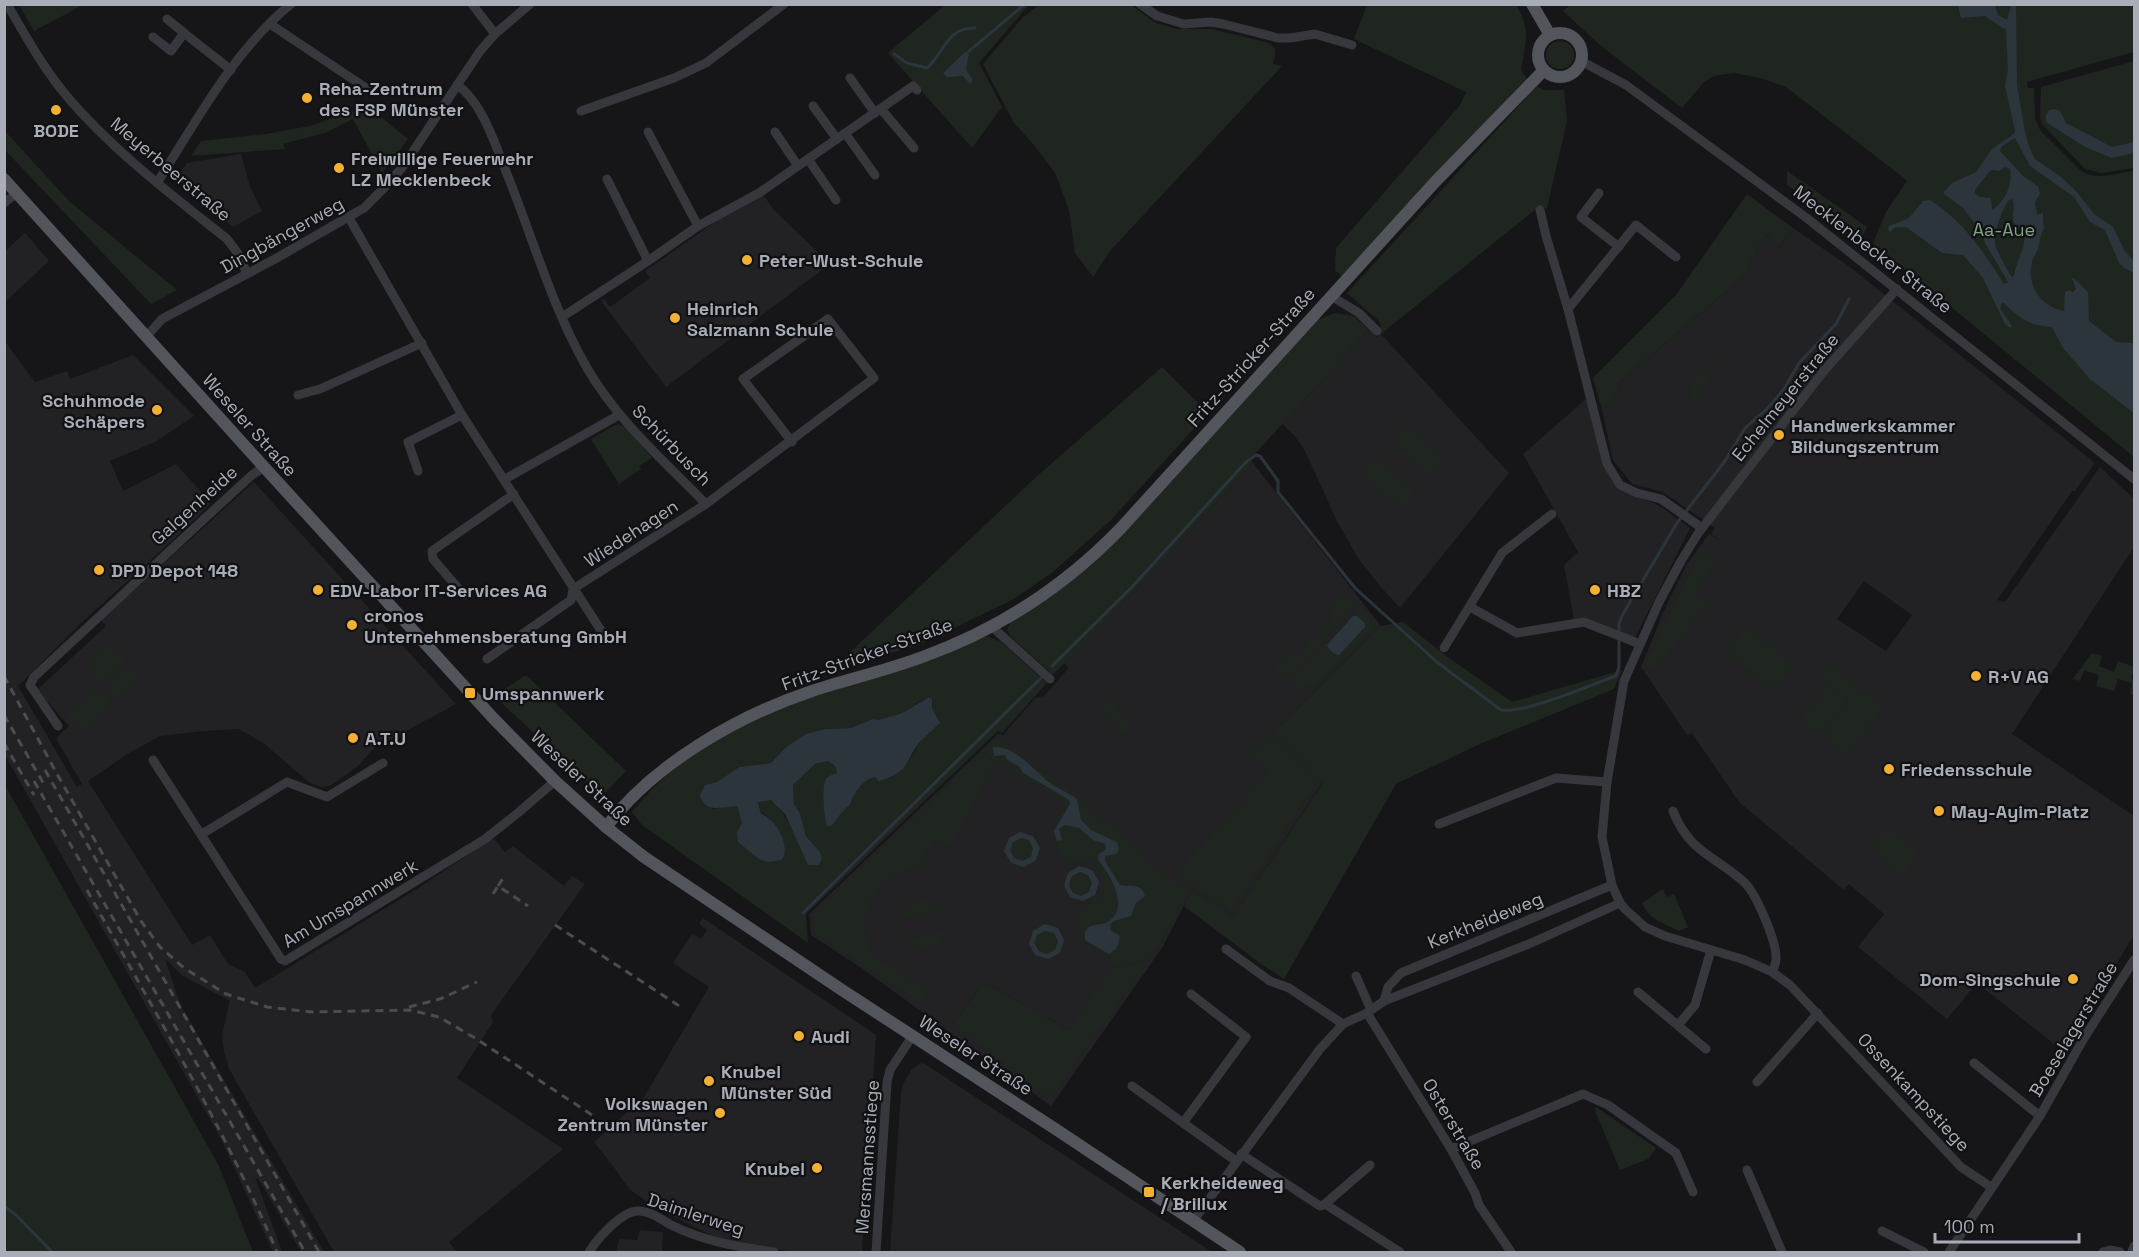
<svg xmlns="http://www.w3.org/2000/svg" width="2139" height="1257" font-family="'Space Grotesk',sans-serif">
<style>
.built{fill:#222225;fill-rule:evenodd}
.green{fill:#1e261f;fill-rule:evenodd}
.water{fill:#2c353c;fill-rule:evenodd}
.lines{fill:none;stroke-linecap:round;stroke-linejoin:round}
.stream{stroke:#2c353c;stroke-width:3}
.minor{stroke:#37383d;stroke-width:9}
.major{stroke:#53555c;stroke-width:12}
.rail{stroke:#4a4c52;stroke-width:3;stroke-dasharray:8 6;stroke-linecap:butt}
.poi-dot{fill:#f2b134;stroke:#111113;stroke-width:2}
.labels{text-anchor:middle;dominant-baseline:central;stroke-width:4.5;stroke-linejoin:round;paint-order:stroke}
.poi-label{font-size:18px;font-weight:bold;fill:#a8adb8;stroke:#111113;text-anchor:start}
.street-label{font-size:18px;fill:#a8adb8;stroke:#111113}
.park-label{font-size:18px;fill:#7fa381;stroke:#111113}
</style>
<rect width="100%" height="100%" fill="#161618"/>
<g class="built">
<path d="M241,154L250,187L262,211L233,227L179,183L178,176L187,163Z"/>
<path d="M764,196L774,210L830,264L666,387L601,301L604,299L610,307L650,278L645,271L718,220Z"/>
<path d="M1793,228L1850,267L2095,463L2075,491H2072L1997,600L2005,602L2100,467L2134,499V547L2012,734L2134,816V935L2063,1051L1977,983L1947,1019L1858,947L1884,914L1849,884L1844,890L1739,802L1692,733L1687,735L1641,667L1666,606L1687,564L1709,534L1722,542L1711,534L1715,528L1663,492L1632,484L1613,460L1602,410L1621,391L1617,384L1743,277L1766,234L1778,248ZM1864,581L1912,615L1886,651L1837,619Z"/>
<path d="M25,233L49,261L5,302V251Z"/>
<path d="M1369,330L1377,337L1381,334L1509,473L1400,608L1380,586L1358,558L1337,521L1304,449L1294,435L1282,424Z"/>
<path d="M4,340L35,382L67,371L70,379L133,355L194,416L155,442L110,461L123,491L176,464L211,503L185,529L82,622L18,686L77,787L82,784L56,738L69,726L37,690L106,626L101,620L254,482L456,704L373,749L358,766L330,786L321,787L310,783L262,742L238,729L203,731L160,736L129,753L88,781L192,945L210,935L228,964L245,972L255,988L420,887L493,838L505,852L513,846L564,886L572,876L585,884L491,1015L493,1022L457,1078L563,1149L449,1242L457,1252H334L229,1069L224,1052L222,1035L230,1001L183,976L165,959L181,1006L324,1252H301L259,1180L255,1177L282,1252H273L221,1139L5,755Z"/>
<path d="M1587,398L1603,466L1617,489L1658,505L1690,528L1635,638L1584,617L1574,620L1564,565L1578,552L1523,454Z"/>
<path d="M1253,463L1381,626L1273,733L1323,782L1233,916L1192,890L1162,948L1051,1106L863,969L811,935L809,914L998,734L1003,735L1035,698L1044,696L1069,668L1064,663L1158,566ZM984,982L1069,1030L953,1024Z"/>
<path d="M703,918L876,1035L862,1252H795L723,1241L660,1210L630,1190L613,1166L594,1142L644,1097L709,987L673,963L692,934L701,939L707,930L699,924Z"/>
<path d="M921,1063L925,1064L1212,1252H890L901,1094L903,1084L911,1070Z"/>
<path d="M640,1230L663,1232L662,1252H616L619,1239L637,1240Z"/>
</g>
<g class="green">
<path d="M1571,4L2134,5V52L2027,82L2028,88H2034L2035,118L2040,130L2081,171C2097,181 2117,173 2134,171V457L1873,243L1886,212L1907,181L1900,175L1786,87L1760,78L1734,73L1714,76L1704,82L1682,108L1601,46L1563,11Z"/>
<path d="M19,5H83L34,31Z"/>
<path d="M945,5H1029L979,63L1002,107L972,148L888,53Z"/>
<path d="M1131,5L1156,23L1177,29H1211L1266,42C1279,48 1276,52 1273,64L1282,66L1110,251L1093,277L1075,253L1069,210L1055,173L1034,145L1014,123L983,64L1022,18L1039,5Z"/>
<path d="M1367,5H1516C1532,30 1525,42 1521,70L1527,79L1342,277L1335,270L1336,248L1460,105L1466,92L1354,39Z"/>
<circle cx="1560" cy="55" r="14"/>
<path d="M2134,61V168L2101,173L2085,169L2042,124L2040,118L2041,87Z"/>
<path d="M1537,86L1544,90H1564L1567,121L1547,208L1536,209L1381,334L1380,322L1347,293Z"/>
<path d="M367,106L408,139L382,173L353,119L325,133L283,144L285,149L191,156L201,141L266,134L310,126Z"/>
<path d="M4,130L69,201L177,290L151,304L5,150Z"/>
<path d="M1787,171L1867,227L1862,237L1787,185Z"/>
<path d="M1747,194L1793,228L1778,248L1766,234L1743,277L1617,384L1621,391L1602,410L1593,378L1676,295Z"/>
<path d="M1335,313L1354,316L1369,330L1250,459L1253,463L1158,566L1053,675L1011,637L1007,630L1012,619L1065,586L1102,554L1317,320Z"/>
<path d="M1721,354L1696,401L1689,393L1695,382L1692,379Z"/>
<path d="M1162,367L1208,413L1111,520L1053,572L1012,600L921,644L830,671L1036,477Z"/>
<path d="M619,424L625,427L652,458L639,466L641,469L619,484L591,439L613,426Z"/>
<path d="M1405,426L1444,461L1430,476L1392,441Z"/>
<path d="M1376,458L1415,493L1401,508L1362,473Z"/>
<path d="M1705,551L1717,561L1694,593L1707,606L1655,670L1645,664L1691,570Z"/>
<path d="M1343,594L1353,604V609L1287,679L1275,667L1290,650L1297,656L1334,616L1328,610Z"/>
<path d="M1358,603L1376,626L1314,687L1308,682L1303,687L1298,689L1290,681L1357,611Z"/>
<path d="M1403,622L1445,655L1512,702L1622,670L1614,689L1480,744L1396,784L1284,979L1261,964L1184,906L1192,890L1233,916L1323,783L1273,733L1381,626Z"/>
<path d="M1747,627L1794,665L1773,690L1726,651Z"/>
<path d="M986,636L1000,641L1047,683L1002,733L998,731L806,914L808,943L642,825L632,812C688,739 786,705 870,676C908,662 947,649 986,636ZM924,699L933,703L932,708L938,719L936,727C922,733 918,747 910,759C908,762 903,764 899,766C878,776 856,780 850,805L843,809L840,816L824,802C826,787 820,781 837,773L835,766L828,761L815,764L793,785L794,804L800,813L806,836L820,852L822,857L819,865L808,864C805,854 781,804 773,801C769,799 763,801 758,801L761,814L766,815L772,822L737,832L742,823L737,805L713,809L705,785L717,782L739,767L771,763L786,747L806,735L825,729L850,728L873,719L878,720L902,713Z"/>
<path d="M110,645L126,662L102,683L87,666Z"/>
<path d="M2092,653L2102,656L2099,666L2114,672L2118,661L2134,667L2131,679L2134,680V696L2130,694L2132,683L2118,679L2114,691L2096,686L2099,675L2084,670L2080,681L2073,679Z"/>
<path d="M1828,663L1884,708L1845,755L1822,736L1850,701L1819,675Z"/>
<path d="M128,666L139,678L116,698L106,686Z"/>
<path d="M526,675L626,771L606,792H598L494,696Z"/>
<path d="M1829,685L1848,701L1819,734L1801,718Z"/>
<path d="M97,687L112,702L80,732L66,716Z"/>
<path d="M1113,693V706L1128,719V725L1131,727L1124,735L1104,715L1103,704Z"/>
<path d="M1268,735L1317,783L1231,909L1177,875L1185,863L1270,772L1251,753Z"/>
<path d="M998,738L1071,791L1171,880L1189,890L1159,946L1150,959L1110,967L1109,956L1083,942L1077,920L1079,906C1122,904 1104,843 1067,864L1059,855L1053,830L1067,804L1019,774L1001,760H994L984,751ZM1002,747L1030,763L1047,781L1060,789L1066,791L1077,799C1078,805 1078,813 1081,819C1085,828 1109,841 1119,850L1116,853L1105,856V861L1120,885L1139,886L1141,900L1136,903L1131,916L1114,921L1110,925L1111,931L1119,935L1088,927C1094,926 1102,925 1107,922C1131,909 1110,874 1098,860L1106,849L1105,844C1091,842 1078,821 1064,826C1060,827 1058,830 1055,831L1070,804L1069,800L1022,772L1020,767L1007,760Z"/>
<path d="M982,753L995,765L949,847L934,839L918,867C891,869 874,886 867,911C865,916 864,920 864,925C865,934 868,944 870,953L922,987L924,996L921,1003L814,933L813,915Z"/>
<path d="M5,785L219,1166L253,1252H5Z"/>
<path d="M1890,830L1909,843L1918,854L1908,870L1901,874L1870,848L1880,835Z"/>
<circle cx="1022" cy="849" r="12"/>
<circle cx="1081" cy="884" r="12"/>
<path d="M1663,889L1666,897L1674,894L1688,927L1679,931C1664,923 1649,920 1642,903Z"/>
<path d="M924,900L938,906L944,914L942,915L938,909L902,918V926H899C900,910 909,902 924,900Z"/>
<path d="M944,923H947C945,949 916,957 902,935L904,934L908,940L943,931Z"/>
<circle cx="1046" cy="942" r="12"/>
<path d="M1148,962L1050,1099L953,1024L984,982L1069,1030L1110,969Z"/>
<path d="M1596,1107L1656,1148L1648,1159L1620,1170L1595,1111Z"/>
</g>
<g class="water">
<path d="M1958,5H1995L1998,15L2007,20L2011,5H2016L2017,84L2025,132L2030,149L2035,159L2061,177L2076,191L2094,214L2113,227L2124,250L2134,261V273L2124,268L2119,263L2105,230L2090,222L2074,197L2030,166L2015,138L2002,146L2000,151L2024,177L2038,186L2040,194L2035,202L2037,215L2043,213V225L2045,227C2040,234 2040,241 2038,249C2036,254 2033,257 2032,262C2026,285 2041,307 2064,311L2065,292L2069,290L2073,292L2076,289L2072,278H2074L2088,292L2089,321L2116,342L2134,343V413L2090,379L2063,348L2052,327C2031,326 2018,318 2004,303H2002L2000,308L2012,326L2010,328L2005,324L1983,278L1963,255L1942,253L1906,227H1896L1890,232L1888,230L1889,226L1909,218L1923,201L1930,200C1964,222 1983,251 2004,284L2008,282L1985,243L1983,234L1963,208L1943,193L1952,183L1976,172L1992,149L2014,134L2015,131L2005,86L2008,69L2006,30L1985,16L1961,18ZM2005,167L2010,169C2013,184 2005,202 1992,210L1991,198L1980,197L1975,193V190L1989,172L1992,170L1999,171ZM2012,199C2016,207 2012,212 2013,219C2014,226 2020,231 2025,236C2024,251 2016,262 2014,276L2012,277C2008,272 1998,253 1996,247C1992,236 2002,209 2009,200Z"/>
<path d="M965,52L969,54L966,70L973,80L970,84L963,76L947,77L943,73Z"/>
<path d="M2054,109L2060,111L2066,123L2112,147L2134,142V153L2112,158L2085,147L2046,122V115L2049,110Z"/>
<path d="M1353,616H1357L1365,623V627L1339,655C1334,655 1328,649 1327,645Z"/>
<path d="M929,697L932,699V708L940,723C933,730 926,735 919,743C903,765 910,771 879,781L875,777C862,781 854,792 850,805C842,810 838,819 831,826H827C824,816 822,791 825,781C827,776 832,775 837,773L835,766L828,761L815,764L793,785L794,804L800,813L806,836L820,852L822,858L819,865H808L785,814L771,800L758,802L761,814C776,819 791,846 782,860L767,862L759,859L738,842L737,832L742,823L737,806C722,807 705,814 700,795L705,785L717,782L739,767L771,763L786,747L806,734L825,729L850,728L873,719L878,720L902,713Z"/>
<path d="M993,747C1016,746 1032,769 1049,782C1058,789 1068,792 1077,799L1081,820L1091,830L1117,842L1119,850L1116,854L1105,856V861L1120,885C1131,887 1142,883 1145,896L1136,903L1131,916L1114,921L1110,925L1111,931L1119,935C1121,943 1116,951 1109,954L1085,940C1085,935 1084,930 1089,927C1094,924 1102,925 1107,922C1131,909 1110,874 1098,860L1099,854L1106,849L1105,844L1093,840L1079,828L1065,825L1059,829L1062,840L1057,841L1054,831L1070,804L1069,800L1022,772L1020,767L1007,760L1005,755L994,756Z"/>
<path d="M1020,832L1033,836L1040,848L1036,860L1024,867L1011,863L1004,851L1009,838ZM1021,838L1029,840L1033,848L1031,857L1023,861L1014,858L1010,850L1013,842Z"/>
<path d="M1079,866L1092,870L1099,882L1095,895L1083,901L1070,897L1064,885L1068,873ZM1080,872L1088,875L1092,883L1089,892L1081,896L1073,893L1069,885L1072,876Z"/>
<path d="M1045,924L1058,928L1064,940L1060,953L1048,959L1035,955L1029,944L1033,931ZM1045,931L1054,933L1058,941L1055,950L1047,954L1039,951L1034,943L1037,935Z"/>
</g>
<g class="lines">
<g class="stream">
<path d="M968,52L1025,4"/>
<path d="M894,54L907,63L927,68C944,53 947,27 975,28"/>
<path d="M1619,632V623L1624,612L1677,523L1725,461L1745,428L1767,409L1784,389L1799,363L1836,324L1849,299"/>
<path d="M1052,666L1132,587L1245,463L1256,455L1260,456L1278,481V492L1355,588L1438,663L1501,710C1525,714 1590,685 1616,676L1619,667V639"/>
<path d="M803,913L1041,678"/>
<path d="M4,1206L16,1215L52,1252"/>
</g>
<g class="minor">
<path d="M7,4C26,37 45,71 70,100C116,153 172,195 227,239L239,255L247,274"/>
<path d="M472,4L495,34"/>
<path d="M1140,4L1157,16L1184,24L1211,22L1223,24L1278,38H1290L1315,34L1352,45"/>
<path d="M167,19L184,33"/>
<path d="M270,24L366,88"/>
<path d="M153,37L171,51L184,33L231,70"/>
<path d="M1581,61L1626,85L1808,219L2134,479"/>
<path d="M850,78L875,113"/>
<path d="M457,85C483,102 497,150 509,179C534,242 553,309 587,368C617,420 664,461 706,504L874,378L828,319L743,379L792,442"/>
<path d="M813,106L837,139"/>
<path d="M881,109L914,148"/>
<path d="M581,111L674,78L706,63L784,4"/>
<path d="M648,132L698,226"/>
<path d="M775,132L798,166"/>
<path d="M845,133L875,175"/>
<path d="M808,159L836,200"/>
<path d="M607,179L648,261"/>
<path d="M157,183C196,122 233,51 291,4"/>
<path d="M1599,193L1581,217L1619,247"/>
<path d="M4,203L17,193"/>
<path d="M1540,210L1546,236L1568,309L1607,464L1620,485L1637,493L1661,499L1702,528"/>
<path d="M349,218L462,415L602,632"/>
<path d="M1897,289L1823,372L1699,532L1681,561L1659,602L1624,681L1607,782L1602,837L1612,885L1620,903L1625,909L1645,927L1665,936L1745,960L1772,972L1790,985L1961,1167L1991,1187"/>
<path d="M1331,296L1359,313L1377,331"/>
<path d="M1568,309L1636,225L1676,257"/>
<path d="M562,317L648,261L698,226L759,193L913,86L917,90"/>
<path d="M146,337L162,319L275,259L364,208L389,183L404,165L480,51L495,34L530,4"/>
<path d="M298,395L320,389L422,343"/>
<path d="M418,471L408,442L462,415"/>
<path d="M505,479L619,415"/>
<path d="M464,595L433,559L432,551L514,494"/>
<path d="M1470,607L1517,633L1584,622L1640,644"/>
<path d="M991,626L1050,679"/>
<path d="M1444,648L1502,553L1552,514"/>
<path d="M487,659L571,600L573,589L706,504"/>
<path d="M58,726L30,685L34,677L216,508L252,475L264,467"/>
<path d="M153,760L281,959L285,961L485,839L519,812L555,781"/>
<path d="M1673,811C1689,852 1715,856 1744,882C1756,893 1777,942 1776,959C1776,963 1774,968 1772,972"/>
<path d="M1439,824L1556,778L1607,782"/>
<path d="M202,834L287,782L327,797L383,763"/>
<path d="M1226,949L1270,981L1289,988L1343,1024"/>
<path d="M1356,976L1371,1010"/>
<path d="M1638,992L1706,1049"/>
<path d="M1384,1001L1388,987L1401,973L1612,885"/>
<path d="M1367,1013L1451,1149L1475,1193L1479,1205L1511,1252"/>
<path d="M1678,1025L1695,1005L1711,950"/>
<path d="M1974,1063L2040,1116"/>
<path d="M1757,1082L1818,1013"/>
<path d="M1132,1086L1236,1161"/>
<path d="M1183,1123L1246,1037L1191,994"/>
<path d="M1451,1149L1583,1094L1608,1105L1676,1153L1693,1192"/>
<path d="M1241,1154L1320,1206L1325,1204L1400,1252"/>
<path d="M1747,1170L1782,1252"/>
<path d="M1325,1204L1370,1165"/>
<path d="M1193,1221L1320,1049L1343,1024L1367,1013L1384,1001L1529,944L1620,903"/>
<path d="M1882,1231L1924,1252"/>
<path d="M589,1252C597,1239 621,1212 637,1211C648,1210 661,1219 671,1225C703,1241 738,1247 774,1252"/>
<path d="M876,1252L887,1082L890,1070L913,1035"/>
<path d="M1949,1252L2040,1116L2084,1038L2134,960"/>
<path d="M2103,1252L2110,1250L2120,1252"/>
<path d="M2132,1252L2134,1246"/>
</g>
<g class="major">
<path d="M1532,4L1550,35"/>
<circle cx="1560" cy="55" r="22"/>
<path d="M4,179L264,467L494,719L555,781L606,827L644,857L842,990L1060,1132L1240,1252"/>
<path d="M606,827C654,764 737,716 812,691C849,679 888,670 925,656C999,629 1066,585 1121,528L1435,182L1544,70"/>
</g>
<g class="rail">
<path d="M4,676L57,774L141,921L160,947L184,968L226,994L267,1007L312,1012L410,1010L439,1017L475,1038L592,1115"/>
<path d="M4,715L45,786"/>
<path d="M4,743L34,795"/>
<path d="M45,770L319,1252"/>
<path d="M34,781L305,1252"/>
<path d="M498,886L505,875"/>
<path d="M87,890C153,1009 224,1127 277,1252"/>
<path d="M493,894L498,886L528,906"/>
<path d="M555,925L684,1009"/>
<path d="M409,1007L440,999L477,982"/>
</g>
</g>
<g class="poi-dot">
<circle cx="307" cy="98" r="6"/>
<circle cx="56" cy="110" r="6"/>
<circle cx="339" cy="168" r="6"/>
<circle cx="747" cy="260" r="6"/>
<circle cx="675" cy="318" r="6"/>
<circle cx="157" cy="410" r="6"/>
<circle cx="1779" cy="435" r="6"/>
<circle cx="99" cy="570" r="6"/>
<circle cx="318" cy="590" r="6"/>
<circle cx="1595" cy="590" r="6"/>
<circle cx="352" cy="625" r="6"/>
<circle cx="1976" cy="676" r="6"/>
<rect x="464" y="687" width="12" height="12" rx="3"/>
<circle cx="353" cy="738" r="6"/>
<circle cx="1889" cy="769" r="6"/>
<circle cx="1939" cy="811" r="6"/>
<circle cx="2073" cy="979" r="6"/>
<circle cx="799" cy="1036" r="6"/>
<circle cx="709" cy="1081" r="6"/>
<circle cx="720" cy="1113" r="6"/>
<circle cx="817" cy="1168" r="6"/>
<rect x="1143" y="1186" width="12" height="12" rx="3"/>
</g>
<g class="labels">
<g class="poi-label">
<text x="319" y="88">Reha-Zentrum<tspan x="319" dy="21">des FSP Münster</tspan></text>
<text x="56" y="130" text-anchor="middle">BODE</text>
<text x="351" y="158">Freiwillige Feuerwehr<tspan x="351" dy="21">LZ Mecklenbeck</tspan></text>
<text x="759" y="260">Peter-Wust-Schule</text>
<text x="687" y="308">Heinrich<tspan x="687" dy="21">Salzmann Schule</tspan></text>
<text x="145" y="400" text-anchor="end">Schuhmode<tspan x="145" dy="21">Schäpers</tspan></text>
<text x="1791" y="425">Handwerkskammer<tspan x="1791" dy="21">Bildungszentrum</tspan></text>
<text x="111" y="570">DPD Depot 148</text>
<text x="330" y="590">EDV-Labor IT-Services AG</text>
<text x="1607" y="590">HBZ</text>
<text x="364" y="615">cronos<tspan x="364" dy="21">Unternehmensberatung GmbH</tspan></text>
<text x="1988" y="676">R+V AG</text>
<text x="482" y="693">Umspannwerk</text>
<text x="365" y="738">A.T.U</text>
<text x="1901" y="769">Friedensschule</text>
<text x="1951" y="811">May-Ayim-Platz</text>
<text x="2061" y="979" text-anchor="end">Dom-Singschule</text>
<text x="811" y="1036">Audi</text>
<text x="721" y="1071">Knubel<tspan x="721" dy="21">Münster Süd</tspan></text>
<text x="708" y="1103" text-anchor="end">Volkswagen<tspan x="708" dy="21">Zentrum Münster</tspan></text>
<text x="805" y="1168" text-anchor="end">Knubel</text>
<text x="1161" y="1182">Kerkheideweg<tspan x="1161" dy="21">/ Brillux</tspan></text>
</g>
<g class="street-label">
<text transform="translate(171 169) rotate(40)">Meyerbeerstraße</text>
<text transform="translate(282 235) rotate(-29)">Dingbängerweg</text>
<text transform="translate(1873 249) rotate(38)">Mecklenbecker Straße</text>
<text transform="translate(1251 357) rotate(-48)">Fritz-Stricker-Straße</text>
<text transform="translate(1785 397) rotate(-51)">Echelmeyerstraße</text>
<text transform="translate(250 425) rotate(48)">Weseler Straße</text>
<text transform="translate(672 445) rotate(46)">Schürbusch</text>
<text transform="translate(194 505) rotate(-42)">Galgenheide</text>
<text transform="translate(631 533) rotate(-33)">Wiedehagen</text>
<text transform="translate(867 654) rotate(-20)">Fritz-Stricker-Straße</text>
<text transform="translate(582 778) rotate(43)">Weseler Straße</text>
<text transform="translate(350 903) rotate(-31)">Am Umspannwerk</text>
<text transform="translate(1485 920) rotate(-22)">Kerkheideweg</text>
<text transform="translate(2073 1029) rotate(-59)">Boeselagerstraße</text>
<text transform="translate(976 1055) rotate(33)">Weseler Straße</text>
<text transform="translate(1914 1092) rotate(47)">Ossenkampstiege</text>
<text transform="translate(1454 1124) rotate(59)">Osterstraße</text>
<text transform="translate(867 1157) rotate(-86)">Mersmannsstiege</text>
<text transform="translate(696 1214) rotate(18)">Daimlerweg</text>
</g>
<g class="park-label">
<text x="2004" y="229">Aa-Aue</text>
</g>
</g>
<rect width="2139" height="1257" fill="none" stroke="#a8adb8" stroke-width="12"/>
<path d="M1935 1233v9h144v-9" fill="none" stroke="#a8adb8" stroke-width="3"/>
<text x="1944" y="1233" font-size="18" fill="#a8adb8" stroke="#111113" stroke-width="4.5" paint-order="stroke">100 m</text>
</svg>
